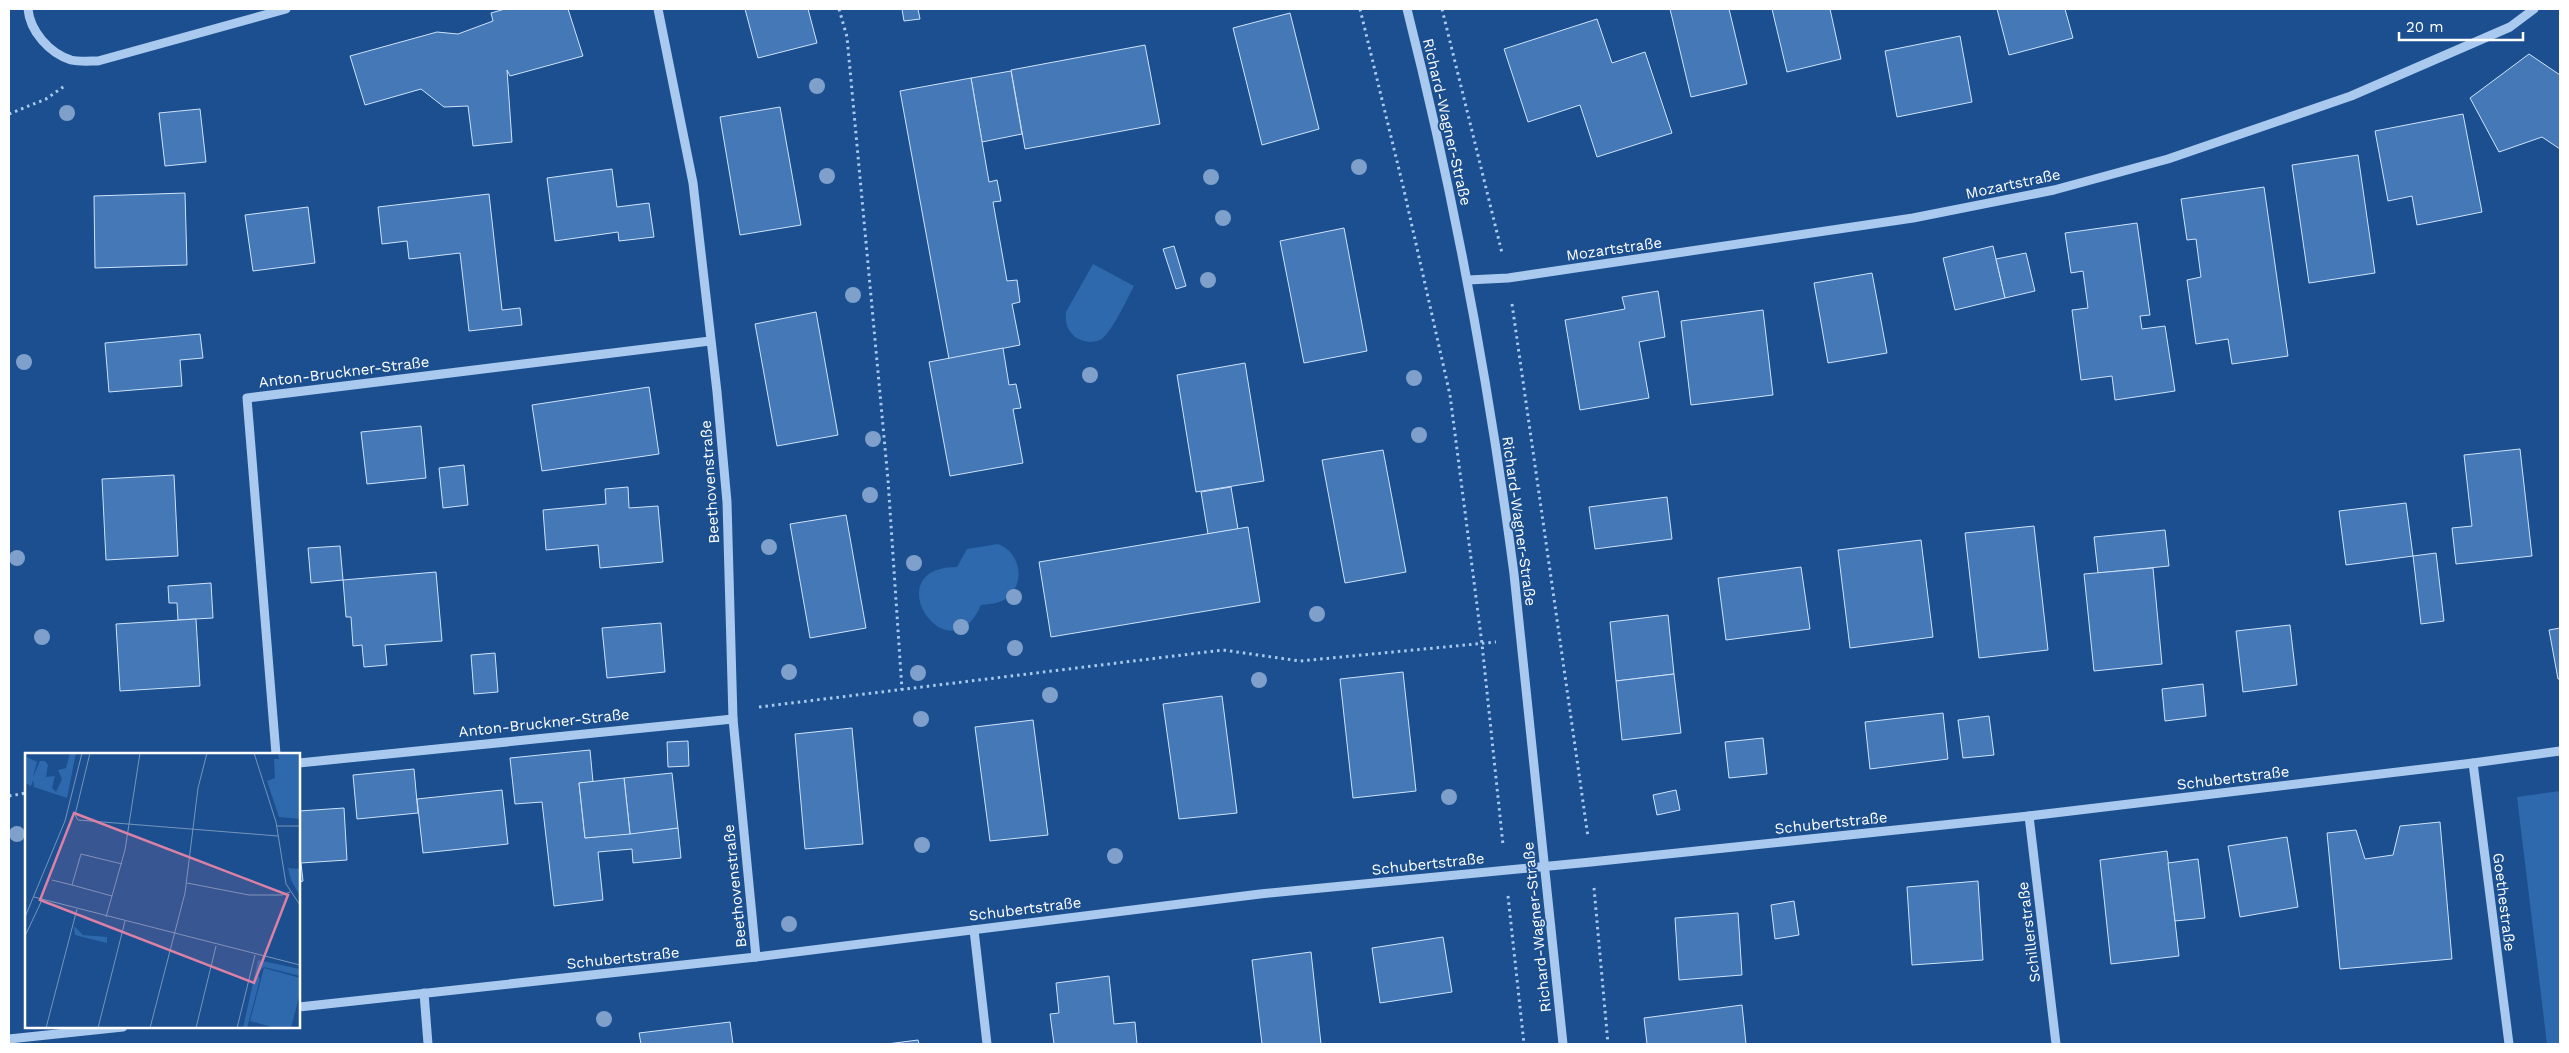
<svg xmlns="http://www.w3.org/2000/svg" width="2569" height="1053" font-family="'Work Sans',sans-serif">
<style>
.green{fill:#2e69ad}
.building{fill:#4478b7;stroke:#cfe3fa}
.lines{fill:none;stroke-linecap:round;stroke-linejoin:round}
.path{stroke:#a9c9ee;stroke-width:3;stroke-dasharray:2.5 4;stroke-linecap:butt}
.minor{stroke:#a9c9ee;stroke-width:9}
.tree{fill:#7ea0ca}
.labels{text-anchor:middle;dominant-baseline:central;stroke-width:4;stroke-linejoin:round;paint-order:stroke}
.street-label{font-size:15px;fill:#fff;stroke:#1b4f8f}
.inset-road{fill:none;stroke:#7695bc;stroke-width:1}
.view{fill:#dd80a5;fill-opacity:0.15;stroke:#dd80a5;stroke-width:2.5}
.inset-edge{fill:none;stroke:#fff;stroke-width:2.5}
</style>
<rect width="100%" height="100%" fill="#1b4f8f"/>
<g class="green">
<path d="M1093,264L1134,286C1127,299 1114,327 1104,337C1097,344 1083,343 1075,337C1067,330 1065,322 1066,312Z"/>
<path d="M998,544C1021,552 1027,586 1004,600C997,604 989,604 981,605C948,680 874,567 957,567L967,549Z"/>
<path d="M2560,791V1044H2547L2517,797Z"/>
</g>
<g class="building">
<path d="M505,9H568L583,56L510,76L507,70L512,142L473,146L468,106L444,107L421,89L365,105L350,56L437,32L458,34L493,21L491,13Z"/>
<path d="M745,9H808L817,43L758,58Z"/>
<path d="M902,9H918L920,19L904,21Z"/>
<path d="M1670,9H1729L1747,84L1691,97Z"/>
<path d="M1772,9H1830L1841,59L1787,72Z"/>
<path d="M1997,9H2065L2073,38L2009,55Z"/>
<path d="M1290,13L1319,129L1262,145L1233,28Z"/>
<path d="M1597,19L1612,63L1645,52L1672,133L1597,157L1580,105L1528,122L1504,49Z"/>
<path d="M1960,36L1972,102L1897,117L1885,51Z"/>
<path d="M1145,45L1160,124L1025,149L1011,70Z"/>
<path d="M2529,54L2560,75V149L2542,137L2499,152L2470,98Z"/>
<path d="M1011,71L1022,134L982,142L971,78Z"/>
<path d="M971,78L989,182L997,180L1001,201L993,202L1007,281L1017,280L1020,302L1012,304L1020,345L949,359L900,91Z"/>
<path d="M780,107L801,225L740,235L720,117Z"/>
<path d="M200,109L206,162L165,166L159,113Z"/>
<path d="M2463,114L2482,212L2417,225L2412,196L2388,201L2375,131Z"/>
<path d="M2358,155L2375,273L2309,283L2292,165Z"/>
<path d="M612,169L617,207L649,203L654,237L619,241L618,232L555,241L547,178Z"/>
<path d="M2264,187L2288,356L2232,364L2228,339L2196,344L2187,280L2201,277L2196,239L2187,240L2181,199Z"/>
<path d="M185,193L187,265L95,268L94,196Z"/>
<path d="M489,194L502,310L520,308L522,325L469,331L460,253L409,259L407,241L382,244L378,207Z"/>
<path d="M308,207L315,263L253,271L245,215Z"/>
<path d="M2137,223L2150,315L2140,316L2142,329L2165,326L2175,391L2115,400L2112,376L2081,380L2072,310L2088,308L2083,271L2071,273L2065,233Z"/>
<path d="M1344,228L1367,351L1304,363L1280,241Z"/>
<path d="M1174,246L1186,286L1176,289L1163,249Z"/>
<path d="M1993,246L2005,298L1955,310L1943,258Z"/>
<path d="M2026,253L2035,291L2005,298L1996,259Z"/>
<path d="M1872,273L1887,353L1828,363L1814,283Z"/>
<path d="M1658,291L1665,337L1639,342L1649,398L1580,410L1565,320L1625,309L1622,297Z"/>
<path d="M1763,310L1773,395L1691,405L1681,321Z"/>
<path d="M816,312L838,435L777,446L755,324Z"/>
<path d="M200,334L203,358L180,360L182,386L109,392L105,343Z"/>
<path d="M1003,348L1009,385L1016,384L1021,408L1013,409L1023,463L950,476L929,362Z"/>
<path d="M1245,363L1264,481L1196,492L1177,375Z"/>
<path d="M649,387L659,454L542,471L532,405Z"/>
<path d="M421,426L426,478L367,484L361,432Z"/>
<path d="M2520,449L2532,556L2456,564L2452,528L2472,526L2464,455Z"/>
<path d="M1383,450L1406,572L1345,583L1322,460Z"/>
<path d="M464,465L468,505L443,508L439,468Z"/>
<path d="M174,475L178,556L106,560L102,479Z"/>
<path d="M628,487L629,508L658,506L663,562L600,568L598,545L546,550L543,510L606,504L605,489Z"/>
<path d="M1231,487L1238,529L1208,534L1201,492Z"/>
<path d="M1667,497L1672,539L1595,549L1589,507Z"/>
<path d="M2406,503L2413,556L2346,565L2339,511Z"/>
<path d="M846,515L866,628L810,638L790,524Z"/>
<path d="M2034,526L2048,650L1979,658L1965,533Z"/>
<path d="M1248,527L1260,602L1051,637L1039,562Z"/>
<path d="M2165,530L2169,566L2098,573L2094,537Z"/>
<path d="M1921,540L1933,637L1850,648L1838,550Z"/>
<path d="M340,546L343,580L311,583L308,548Z"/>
<path d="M2436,553L2444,621L2421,624L2413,556Z"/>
<path d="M1801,567L1810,629L1726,640L1718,578Z"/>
<path d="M2153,568L2162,664L2094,671L2084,574Z"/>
<path d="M436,572L442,641L385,645L387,665L364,667L362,645L353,646L351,617H346L343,580Z"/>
<path d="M211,583L213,618L178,620L177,603H169L168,586Z"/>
<path d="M1668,615L1674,674L1616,681L1610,622Z"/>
<path d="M196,619L200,686L120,691L116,624Z"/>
<path d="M661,623L665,672L607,678L602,628Z"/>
<path d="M2290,625L2297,685L2243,692L2236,631Z"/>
<path d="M2560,628V679H2558L2549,630Z"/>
<path d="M495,653L498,692L474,694L471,655Z"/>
<path d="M1403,672L1416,791L1353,798L1340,679Z"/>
<path d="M1674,674L1681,733L1622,740L1616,681Z"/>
<path d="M2203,684L2206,716L2165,721L2162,689Z"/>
<path d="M1222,696L1237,813L1179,819L1163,704Z"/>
<path d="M1943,713L1948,759L1870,769L1865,722Z"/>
<path d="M1989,716L1994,755L1963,758L1958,720Z"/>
<path d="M1033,720L1048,835L990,841L975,727Z"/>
<path d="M852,728L863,844L805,849L795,734Z"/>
<path d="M1763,738L1767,774L1729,778L1725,742Z"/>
<path d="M688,741L689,766L668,767L667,742Z"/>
<path d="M590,750L593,782L579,783L585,838L678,828L681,858L633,863L632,849L598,852L603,900L554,906L542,802L515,804L510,758Z"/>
<path d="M414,769L418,813L357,819L353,775Z"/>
<path d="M672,773L678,828L630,834L624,778Z"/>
<path d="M624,778L630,834L585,838L579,783Z"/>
<path d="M502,790L508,844L423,853L417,799Z"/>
<path d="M1676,790L1680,810L1657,815L1653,795Z"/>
<path d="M344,808L347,860L301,863L303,881L299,882V811Z"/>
<path d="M2440,822L2452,959L2340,969L2327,833L2356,830L2365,859L2393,855L2400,826Z"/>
<path d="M2287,837L2298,907L2240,917L2228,846Z"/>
<path d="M2167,851L2179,956L2111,964L2100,860Z"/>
<path d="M2198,859L2205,918L2175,921L2168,863Z"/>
<path d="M1978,881L1983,960L1912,965L1907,887Z"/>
<path d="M1794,901L1799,935L1775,939L1771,905Z"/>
<path d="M1738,913L1742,975L1679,980L1675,918Z"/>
<path d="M1443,937L1452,992L1380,1003L1372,948Z"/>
<path d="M1311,952L1321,1044H1262L1252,960Z"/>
<path d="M1109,976L1114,1024L1135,1022L1137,1044H1054L1050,1014L1059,1013L1056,983Z"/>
<path d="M1742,1005L1746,1044H1647L1644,1018Z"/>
<path d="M730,1022L733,1044H641L639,1033Z"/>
<path d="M918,1040L919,1044H887Z"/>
</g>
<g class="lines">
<g class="path">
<path d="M839,9L847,37L888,480L902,690"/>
<path d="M1360,9L1403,186L1450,395L1482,644L1503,845"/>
<path d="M1442,9L1502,253"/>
<path d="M9,114L46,99L66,85"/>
<path d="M1512,304L1588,837"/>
<path d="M759,707L1223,650L1300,661L1496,642"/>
<path d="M9,796L26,793"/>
<path d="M1594,888L1608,1044"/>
<path d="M1508,896L1524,1044"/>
</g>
<g class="minor">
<path d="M28,9C30,31 49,53 71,60C79,62 90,61 98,61L286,9"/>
<path d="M658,9L693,183L717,392L727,502L733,719L756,957"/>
<path d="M1407,9C1454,195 1489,384 1514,574L1563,1044"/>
<path d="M1468,280L1508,278L1913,218L2054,190L2168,159L2351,96L2510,27L2534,9"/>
<path d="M276,754L247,398L710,341"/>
<path d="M299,763L733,719"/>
<path d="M2473,763L2509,1044"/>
<path d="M2029,816L2056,1044"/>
<path d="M974,930L987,1044"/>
<path d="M424,993L428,1044"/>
<path d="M299,1007L756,957L1260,894L1591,862L2029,816L2473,763L2560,751"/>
<path d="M9,1039L123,1027"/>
</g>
</g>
<g class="tree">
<circle cx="817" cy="86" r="8"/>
<circle cx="67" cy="113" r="8"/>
<circle cx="1359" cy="167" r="8"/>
<circle cx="827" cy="176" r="8"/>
<circle cx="1211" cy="177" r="8"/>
<circle cx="1223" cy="218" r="8"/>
<circle cx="1208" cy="280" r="8"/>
<circle cx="853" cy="295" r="8"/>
<circle cx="24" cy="362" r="8"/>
<circle cx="1090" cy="375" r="8"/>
<circle cx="1414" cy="378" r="8"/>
<circle cx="1419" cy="435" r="8"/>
<circle cx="873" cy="439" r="8"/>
<circle cx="870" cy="495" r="8"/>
<circle cx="769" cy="547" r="8"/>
<circle cx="17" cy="558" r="8"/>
<circle cx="914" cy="563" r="8"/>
<circle cx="1014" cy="597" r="8"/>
<circle cx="1317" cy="614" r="8"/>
<circle cx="961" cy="627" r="8"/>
<circle cx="42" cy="637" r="8"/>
<circle cx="1015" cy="648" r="8"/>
<circle cx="789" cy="672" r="8"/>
<circle cx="918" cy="673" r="8"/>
<circle cx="1259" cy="680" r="8"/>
<circle cx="1050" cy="695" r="8"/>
<circle cx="921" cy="719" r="8"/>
<circle cx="1449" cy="797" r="8"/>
<circle cx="17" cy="834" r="8"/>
<circle cx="922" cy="845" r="8"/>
<circle cx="1115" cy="856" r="8"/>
<circle cx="789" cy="924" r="8"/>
<circle cx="604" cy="1019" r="8"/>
</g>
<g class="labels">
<g class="street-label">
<text transform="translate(1447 122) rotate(77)">Richard-Wagner-Straße</text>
<text transform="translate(2013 184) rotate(-12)">Mozartstraße</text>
<text transform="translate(1614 249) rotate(-8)">Mozartstraße</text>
<text transform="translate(344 372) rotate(-7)">Anton-Bruckner-Straße</text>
<text transform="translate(710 482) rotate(-94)">Beethovenstraße</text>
<text transform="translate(1519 521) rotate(82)">Richard-Wagner-Straße</text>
<text transform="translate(544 723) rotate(-6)">Anton-Bruckner-Straße</text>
<text transform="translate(2233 778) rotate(-7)">Schubertstraße</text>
<text transform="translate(1831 823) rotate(-6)">Schubertstraße</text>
<text transform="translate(1428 864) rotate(-6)">Schubertstraße</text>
<text transform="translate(735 886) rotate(-96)">Beethovenstraße</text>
<text transform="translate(2504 902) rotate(83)">Goethestraße</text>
<text transform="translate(1025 909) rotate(-7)">Schubertstraße</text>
<text transform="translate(1537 927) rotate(-96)">Richard-Wagner-Straße</text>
<text transform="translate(2029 932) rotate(-97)">Schillerstraße</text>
<text transform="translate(623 958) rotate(-6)">Schubertstraße</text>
</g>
</g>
<g transform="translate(25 753)">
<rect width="275" height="275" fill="#1b4f8f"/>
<path d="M45,0H51L42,45L9,34L8,27L6,33L0,30V3L12,9L8,24L15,8H20L23,12L21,24L30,23L27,35L31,39L37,26L33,17L41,15ZM253,0H275V66L254,64L242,28L250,25L249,6H254ZM263,115L275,116V143L266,127ZM49,173L58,182L82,184V190L50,182ZM233,207L275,216V223L239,214L232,220L235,226L222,275H218ZM239,215L275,225V240L266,275H250L225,268Z" fill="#2e69ad"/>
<path class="inset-road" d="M65,0L50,62L53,67L253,83M229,0L251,69L261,131L275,152M252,73H275M27,127L47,132M162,130L224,142H257L265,139M87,143L47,132L56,101L97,111M9,144L275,212M0,164L40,68L57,0M81,164L100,97L115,0M0,183L17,147M21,275L52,156M73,275L100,168M125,275L160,140L173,35L182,0M171,275L191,193M212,275L230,202"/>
<path class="view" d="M49,60L263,142L229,230L15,147Z"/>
<rect width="275" height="275" class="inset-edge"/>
</g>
<rect width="2569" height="1053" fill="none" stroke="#ffffff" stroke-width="20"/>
<path d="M2399 32v8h124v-8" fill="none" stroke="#ffffff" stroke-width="2.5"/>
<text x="2406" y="32" font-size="15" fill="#ffffff" stroke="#1b4f8f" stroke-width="4" paint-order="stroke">20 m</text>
</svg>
